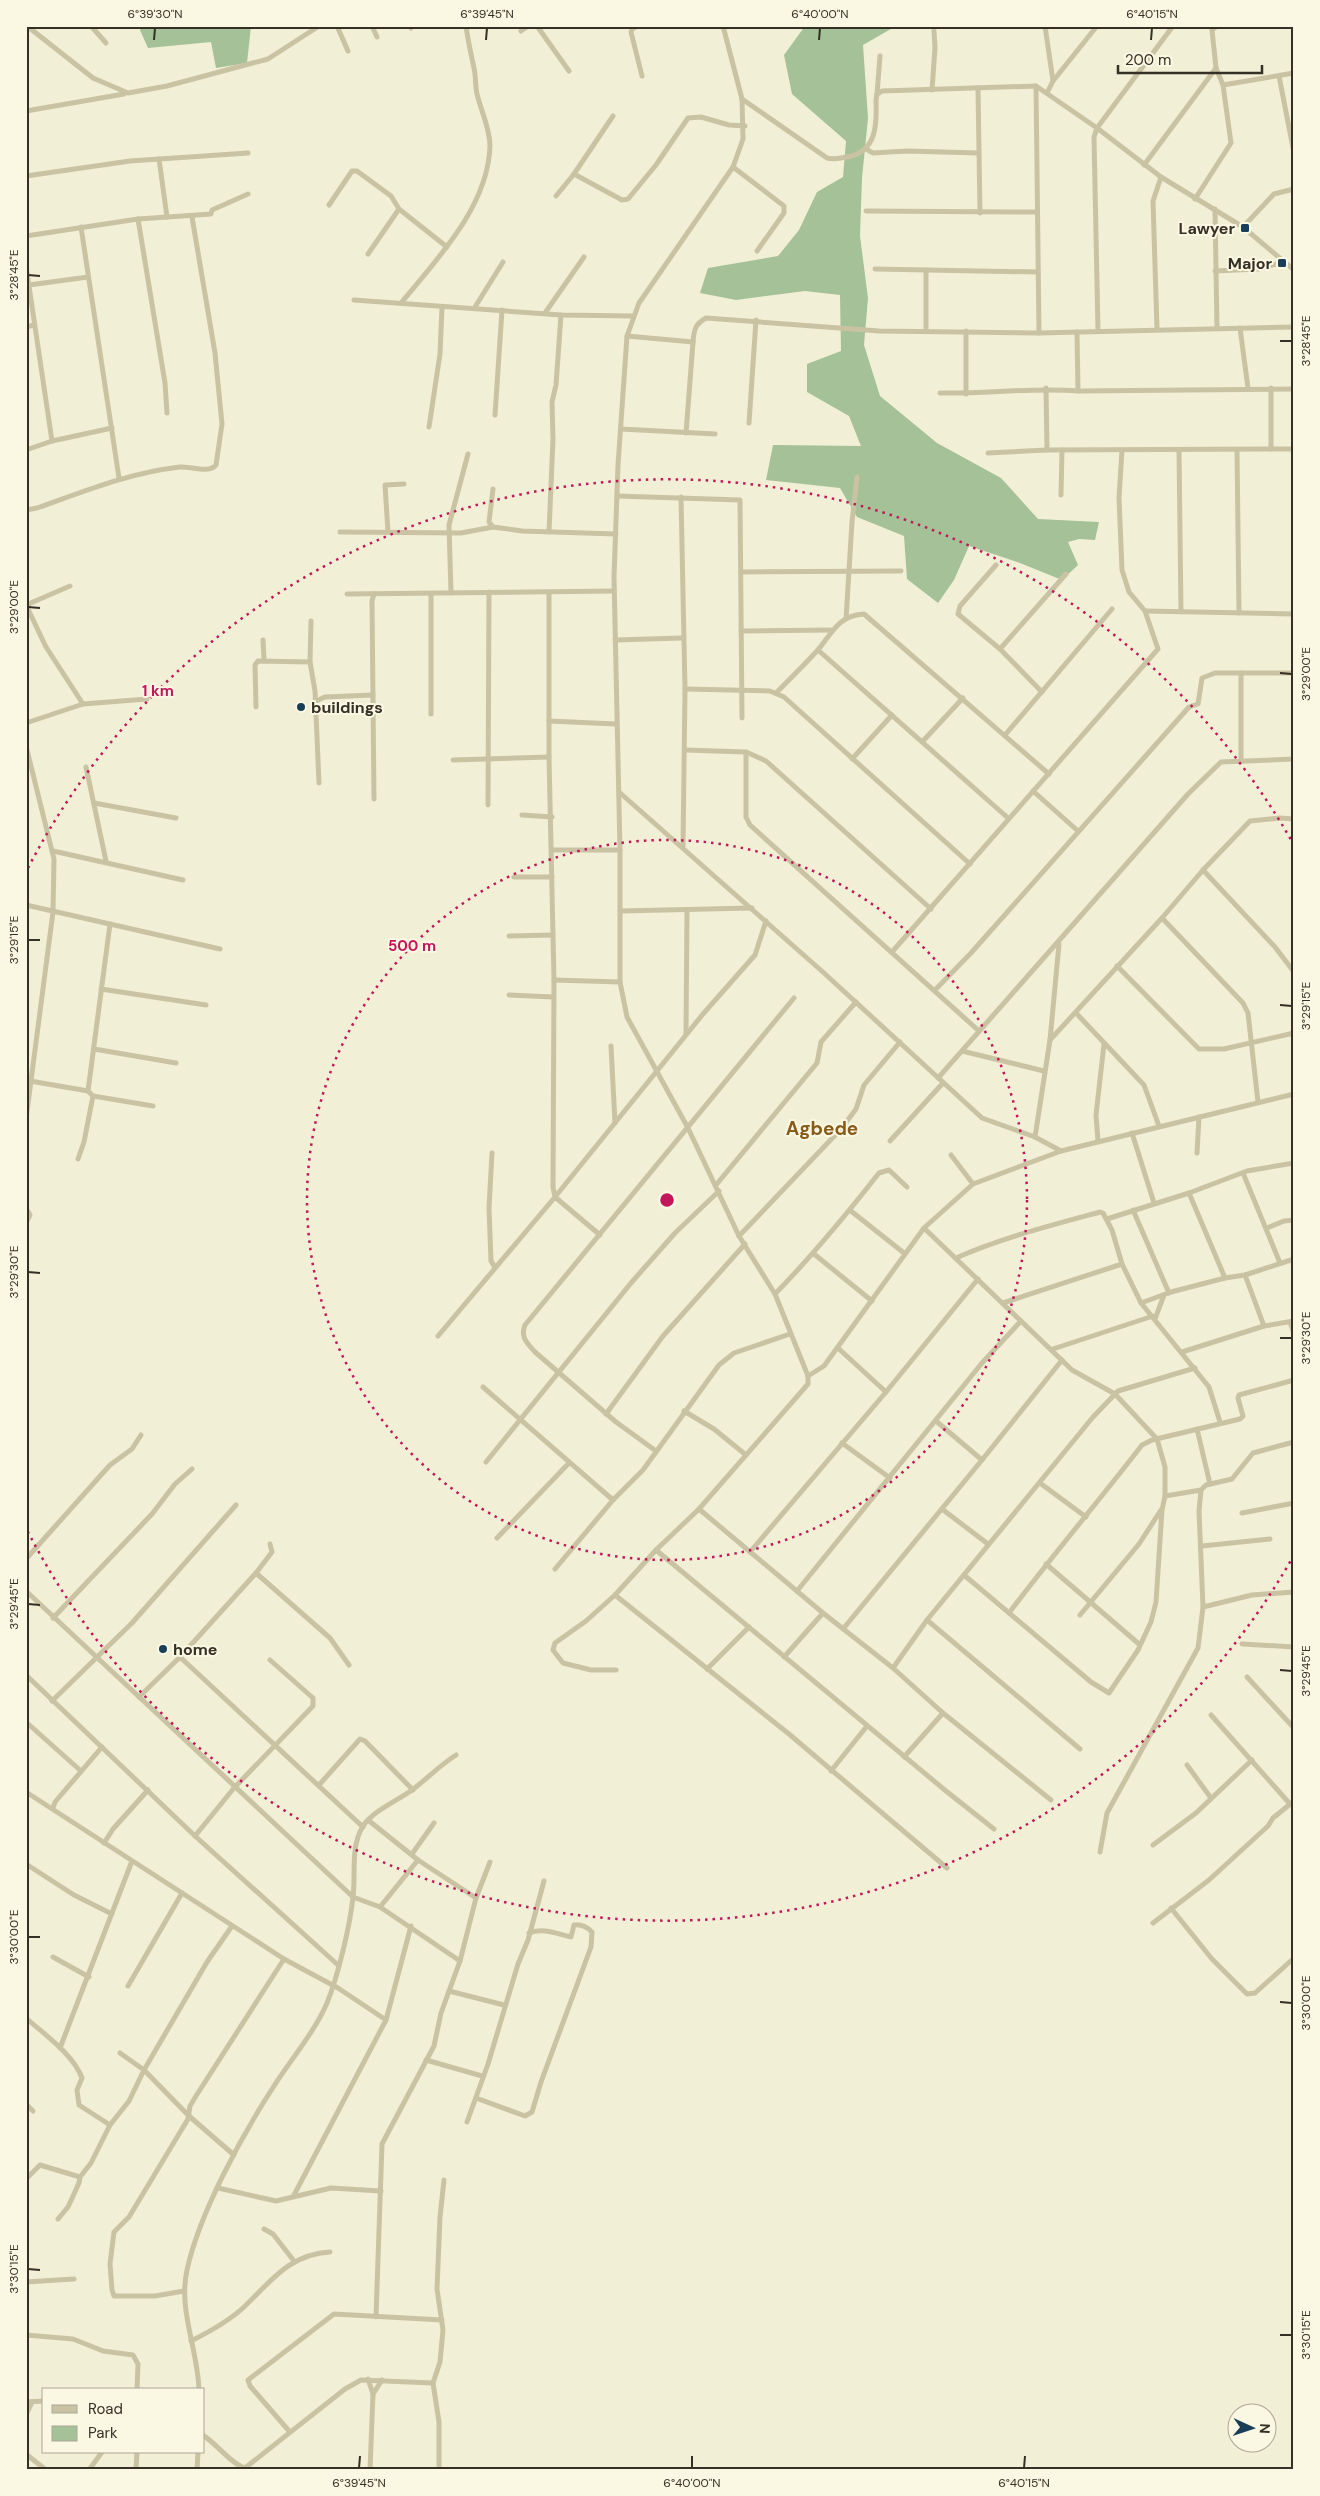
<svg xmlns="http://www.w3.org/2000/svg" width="1320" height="2496" font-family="'DM Sans',sans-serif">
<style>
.green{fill:#a4c197}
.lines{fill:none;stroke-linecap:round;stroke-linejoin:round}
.minor{stroke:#cac3a3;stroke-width:5}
.ticks{fill:none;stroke:#353025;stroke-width:2}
.ring{fill:none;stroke:#c2185b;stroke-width:2.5;stroke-dasharray:2.5 5}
.poi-dot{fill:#193e58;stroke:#faf7e3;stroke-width:2}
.labels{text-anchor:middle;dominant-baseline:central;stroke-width:4;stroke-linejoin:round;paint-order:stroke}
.poi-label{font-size:16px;font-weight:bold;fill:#353025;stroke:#faf7e3;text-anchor:end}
.quarter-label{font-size:19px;font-weight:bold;fill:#885b1b;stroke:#faf7e3}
.centre{fill:#c2185b;stroke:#faf7e3;stroke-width:2.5}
.ring-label{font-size:15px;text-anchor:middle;font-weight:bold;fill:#c2185b;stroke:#faf7e3;stroke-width:4;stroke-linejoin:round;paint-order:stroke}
.neatline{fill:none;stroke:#353025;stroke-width:2}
.ticks-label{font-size:12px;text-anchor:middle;fill:#353025}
</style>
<rect width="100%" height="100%" fill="#f2efd7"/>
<g class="green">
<path d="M142,26H251L247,63L216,68L211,42L148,48L140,30Z"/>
<path d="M805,26H896L863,45L868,118L862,178L860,236L868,298L864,345L880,396L937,443L1001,478L1038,519L1099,522L1095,540L1079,539L1068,542L1078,565L1062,580L1020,563L969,546L954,580L938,603L907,579L904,536L857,517L840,488L766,480L773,445L861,446L849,416L807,392V364L841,351L840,295L805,291L736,300L700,293L708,268L778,256L799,230L817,192L843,177L846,141L792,94L784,55Z"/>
</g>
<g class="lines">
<g class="minor">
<path d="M27,26L93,78L128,93L167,86L268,59L319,26"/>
<path d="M91,26L106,43"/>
<path d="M337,26L348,51"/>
<path d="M372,26L377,37"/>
<path d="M409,26L411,28"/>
<path d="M537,26L569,71"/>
<path d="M638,26L632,29L631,32L642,76"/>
<path d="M1045,26L1053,81L1047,93"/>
<path d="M521,31L528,26"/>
<path d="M1216,68L1223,85L1294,73"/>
<path d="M1279,76L1294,153"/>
<path d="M1053,81L1097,26"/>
<path d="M1036,86L1039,333"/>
<path d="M978,88L980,213"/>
<path d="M932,90L935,48L934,31"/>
<path d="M877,94L880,56"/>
<path d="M742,99L827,158C834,160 840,158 847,157C877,152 877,124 876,100L877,94L882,91L1036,86L1097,128L1161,177L1243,227L1294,270"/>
<path d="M26,111L124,94"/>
<path d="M866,149L873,153L907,151L978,153"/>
<path d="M159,159L167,217"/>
<path d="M1144,165L1216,68L1212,30L1217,26"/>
<path d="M733,167L784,206V213L757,251"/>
<path d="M574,174L622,200L628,199L656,165L688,118L701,117L729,125L745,126"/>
<path d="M26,176L130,161L248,153"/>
<path d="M556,196L574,174L613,116"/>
<path d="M1195,199L1231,143L1223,85"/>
<path d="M329,205L352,171H357L391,196L399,209L447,247"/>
<path d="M1215,209L1217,328"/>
<path d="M866,211L1037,212"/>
<path d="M138,219L165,383L167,413"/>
<path d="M81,227L119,478"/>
<path d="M1243,227L1274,194L1294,189"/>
<path d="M26,236L138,219L211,214L212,210L248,194"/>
<path d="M368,254L399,209"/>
<path d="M26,266L52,441"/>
<path d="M875,269L1038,272"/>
<path d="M926,270V331"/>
<path d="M1215,271L1258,269L1284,262"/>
<path d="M29,285L88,277"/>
<path d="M354,300L561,315L633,316"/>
<path d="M401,303C437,259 488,207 490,146C490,128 481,111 477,94C475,85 476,76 474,68C471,54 468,41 466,26"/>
<path d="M475,307L503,262"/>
<path d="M545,313L584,257"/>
<path d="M26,327L34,325"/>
<path d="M1240,328L1248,388"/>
<path d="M1157,329L1153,201L1161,177"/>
<path d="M966,331V394"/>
<path d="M1098,331L1094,137L1097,128L1173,26"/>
<path d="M1077,332L1078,391"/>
<path d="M627,336L693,342C694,330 695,324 706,318L879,331L1039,333L1294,327"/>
<path d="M1046,388L1047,450"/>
<path d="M1271,388V449"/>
<path d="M940,393C987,394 1032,387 1078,391L1294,389"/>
<path d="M495,415L502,310"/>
<path d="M749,423L756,320"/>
<path d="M429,427L440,354L442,307"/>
<path d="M621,429L715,434"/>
<path d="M686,433L693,342"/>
<path d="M26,450L52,441L112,428"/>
<path d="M1237,450L1239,613"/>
<path d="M1179,451L1181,612"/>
<path d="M988,453L1047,450L1294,449"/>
<path d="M493,489L489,522L493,527L522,531L616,534"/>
<path d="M1061,495L1062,450"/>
<path d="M617,496L740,500L742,718"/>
<path d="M681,497L685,689L683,847"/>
<path d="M26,510L37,508C85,491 128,473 180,467C190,466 209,474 216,465L222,424L215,353L192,217"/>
<path d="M340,532L461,533L493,527"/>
<path d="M388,532L385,485L404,484"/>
<path d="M549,532L553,439L552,402L556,385L561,315"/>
<path d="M996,565L960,606L958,614L1000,649L1042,692"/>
<path d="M741,572L901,571"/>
<path d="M549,592V757L554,980L553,1187L555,1197L600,1235"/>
<path d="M451,593L449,525L468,454"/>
<path d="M347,594L614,591"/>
<path d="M374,594L372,601L374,799"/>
<path d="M431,594V714"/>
<path d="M26,605L46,647L83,704"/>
<path d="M26,605L70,586"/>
<path d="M1145,611L1294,614"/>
<path d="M846,619L852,522L857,477"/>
<path d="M741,631L831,630"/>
<path d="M263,640L264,659"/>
<path d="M615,640L682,638"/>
<path d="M1000,649L1066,574"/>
<path d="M818,650L1008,818"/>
<path d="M310,662L311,621"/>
<path d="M1241,673V760"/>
<path d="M685,689L770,691L784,697L970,864"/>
<path d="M776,693C790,679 804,665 817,651C831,635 838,615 864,614L1049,774"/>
<path d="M316,701L325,697L373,695"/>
<path d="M256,707L255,665L258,661L310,662L315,691L319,783"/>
<path d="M549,721L616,724"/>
<path d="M26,723L83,704L147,699"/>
<path d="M1005,735L1112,609"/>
<path d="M922,742L963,698"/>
<path d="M26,746L54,859L53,912L26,1119"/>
<path d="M685,750L746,752L766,761L931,909"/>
<path d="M746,752V817L750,825L979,1031"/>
<path d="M852,759L892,715"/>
<path d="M453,760L549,757"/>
<path d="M86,767L106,861"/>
<path d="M1033,791L1078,831"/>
<path d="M619,792L824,973L982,1118L1035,1137L1061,1151"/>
<path d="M94,803L176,818"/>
<path d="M488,805L489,592"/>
<path d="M522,815L552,817"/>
<path d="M1294,819L1280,818L1250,821L1203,870L1275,947L1294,972"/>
<path d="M553,850H620"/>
<path d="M53,851L183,880"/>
<path d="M514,877H552"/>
<path d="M26,905L220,949"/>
<path d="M620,911L752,908"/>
<path d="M1162,918L1243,1003L1248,1013L1258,1102"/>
<path d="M509,936L553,935"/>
<path d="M892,952L1158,649L1145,611L1129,592L1122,570L1119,498L1122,450"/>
<path d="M1117,966L1199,1049H1224L1294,1033"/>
<path d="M554,980L620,982"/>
<path d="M101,989L206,1005"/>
<path d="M935,990L971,953L1189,707L1198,704L1202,678L1215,673H1294"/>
<path d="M509,995L553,997"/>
<path d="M1076,1013L1144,1085L1159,1126"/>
<path d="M686,1034L687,910"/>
<path d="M1050,1040L1162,918L1203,870"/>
<path d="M611,1046L615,1123"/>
<path d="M94,1049L176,1063"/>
<path d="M962,1051L1044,1071"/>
<path d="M938,1078L1188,794L1221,762L1294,759"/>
<path d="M30,1081L88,1091"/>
<path d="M93,1096L153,1106"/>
<path d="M1132,1133L1154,1203"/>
<path d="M1035,1137L1050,1040L1059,944"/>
<path d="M890,1141L943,1083"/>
<path d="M1098,1141L1096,1115L1104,1044"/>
<path d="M492,1153L489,1208L491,1261L495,1267"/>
<path d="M1197,1153L1199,1117"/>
<path d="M951,1155L973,1184"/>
<path d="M78,1159L84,1142L93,1096L88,1091L110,924"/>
<path d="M1243,1173L1280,1263"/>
<path d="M716,1185L817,1063L821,1042L856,1002"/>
<path d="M1189,1193L1225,1278"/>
<path d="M26,1208L30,1215L26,1223"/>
<path d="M1133,1210L1169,1293"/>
<path d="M851,1211L904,1253"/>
<path d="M1107,1219L1189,1193L1247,1171L1294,1163"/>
<path d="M924,1228L1072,1370L1115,1394L1157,1439L1165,1467V1496L1162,1510L1156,1602L1151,1622L1138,1650L1109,1693L1091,1682L964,1575"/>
<path d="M1267,1228L1284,1221L1294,1220"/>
<path d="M739,1236L841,1129L856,1109L864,1085L900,1042"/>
<path d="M814,1254L872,1301"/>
<path d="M956,1258C1001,1238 1052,1225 1100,1212L1103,1213L1112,1230L1122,1264L1003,1303"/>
<path d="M1122,1264L1141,1303L1209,1387L1220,1422"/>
<path d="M1245,1275L1264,1326"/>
<path d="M775,1294C813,1255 846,1215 879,1173L889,1170L907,1187"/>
<path d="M1141,1303L1171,1292L1225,1278L1245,1275L1294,1259"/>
<path d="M1155,1319L1164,1295"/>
<path d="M1290,1322L1294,1334"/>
<path d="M438,1336L555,1197L703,1014L755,955L766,921"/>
<path d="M838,1348L886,1392"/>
<path d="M1053,1349L1153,1316"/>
<path d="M1182,1352L1264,1326L1294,1321"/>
<path d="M808,1376L824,1366L924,1228L973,1184L1061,1151L1294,1094"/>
<path d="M483,1387L613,1500"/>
<path d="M684,1411L714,1429L746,1455"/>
<path d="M606,1414L663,1336L745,1244"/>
<path d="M936,1421L982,1460L1062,1360"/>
<path d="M1197,1429L1210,1484"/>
<path d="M842,1443L890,1478"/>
<path d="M656,1451L616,1422L535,1352C527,1343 520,1337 525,1325L794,998"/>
<path d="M486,1462L631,1283L675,1233L719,1191"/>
<path d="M1040,1483L1086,1517"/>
<path d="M1165,1496L1201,1490L1206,1485L1232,1479L1253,1453L1294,1442"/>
<path d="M699,1509L823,1613L893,1668L943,1713L1051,1800"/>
<path d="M942,1509L988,1544"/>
<path d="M1242,1513L1294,1503"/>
<path d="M497,1538L569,1463"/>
<path d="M1202,1546L1270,1539"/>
<path d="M656,1550L946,1791L994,1829"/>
<path d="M750,1552L886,1392L978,1279"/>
<path d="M26,1559L110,1465L132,1449L141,1435"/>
<path d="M1046,1564L1139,1644"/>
<path d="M555,1569L613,1500L643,1470L719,1365L734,1353L790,1334"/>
<path d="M256,1573L330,1638L349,1665"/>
<path d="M26,1591L353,1897L380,1907L460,1961"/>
<path d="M797,1591L982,1363L1021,1321"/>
<path d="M615,1595L789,1734L947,1868"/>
<path d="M1203,1607L1252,1595L1294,1592"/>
<path d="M1009,1613C1052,1556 1098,1502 1142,1445L1152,1440L1240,1419L1243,1416L1238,1398L1239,1395L1294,1380"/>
<path d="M1080,1615L1139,1544L1161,1510"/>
<path d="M53,1618L152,1514L175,1484L192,1469"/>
<path d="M927,1620L1093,1417L1118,1391L1195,1368"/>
<path d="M843,1629L982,1460"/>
<path d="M1242,1644L1294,1647"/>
<path d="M180,1657L363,1827"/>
<path d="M784,1657L823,1613"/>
<path d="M893,1668L927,1620L1080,1749"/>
<path d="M707,1669L749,1627"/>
<path d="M616,1670H591L563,1663L553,1650L555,1643L586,1621L615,1595L656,1550L699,1509L808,1384V1376L775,1294L739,1236L688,1128L627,1017L620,982V850L614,577L618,465L627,336L639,303L733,167L743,139L742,99L723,26"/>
<path d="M26,1675L195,1836L338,1965"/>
<path d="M1247,1677L1294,1728"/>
<path d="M139,1697L180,1657L256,1573L272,1552L270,1544"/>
<path d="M52,1701L132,1623L236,1505"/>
<path d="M1211,1715L1290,1804"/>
<path d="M26,1722L81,1771"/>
<path d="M904,1757L943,1713"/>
<path d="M1187,1765L1211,1798"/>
<path d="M831,1771L867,1726"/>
<path d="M319,1785L360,1739L365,1741L413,1790"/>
<path d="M26,1792L284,1959L338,1988L386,2020"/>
<path d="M53,1808L55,1802L102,1747"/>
<path d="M368,1820L418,1860L476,1898"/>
<path d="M195,1836L234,1788L313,1706V1698L270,1660"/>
<path d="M104,1843L113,1829L148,1790"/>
<path d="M1153,1845L1196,1813L1252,1760"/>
<path d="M1100,1852L1107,1813L1198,1648L1203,1607L1199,1511L1201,1490"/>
<path d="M412,1854L434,1823"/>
<path d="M26,1864L74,1895L112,1914"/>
<path d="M380,1907L418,1860"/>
<path d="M1171,1908L1212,1959L1247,1994L1255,1993L1294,1958"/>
<path d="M1153,1923L1209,1880L1268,1826L1273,1818L1294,1801"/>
<path d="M53,1957L89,1977"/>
<path d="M128,1986L182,1893"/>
<path d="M449,1991L504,2005"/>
<path d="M26,2018C45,2035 73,2054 82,2078L77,2090L79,2105L110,2125"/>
<path d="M60,2048L132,1861"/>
<path d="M120,2053L144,2070L189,2116L234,2155"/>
<path d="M426,2060L482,2076"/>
<path d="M476,2098L525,2116L532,2112L541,2082L591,1947L592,1932C587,1927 582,1924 574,1925L571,1937C558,1934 542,1927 529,1933"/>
<path d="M26,2104L33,2111"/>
<path d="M467,2122L488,2064L518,1964L528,1940L544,1881"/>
<path d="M26,2179L40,2165L80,2177"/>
<path d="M218,2188L276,2201L331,2188L381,2191"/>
<path d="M294,2195L386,2020L411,1926"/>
<path d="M58,2219L68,2207L79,2183L80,2177L91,2163L110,2125L129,2101L144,2070L207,1962L232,1926"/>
<path d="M264,2229L273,2234L294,2261"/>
<path d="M26,2282L74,2279"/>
<path d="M184,2291L155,2296H114L112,2290L110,2264L114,2232L129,2217L188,2119L190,2106L196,2096L284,1959"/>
<path d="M376,2317L382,2144L434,2046L441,2013L460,1961L476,1898L490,1862"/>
<path d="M26,2335L73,2339L103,2351L133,2355L138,2364L137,2390"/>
<path d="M191,2341C209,2332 229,2321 244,2307C271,2281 290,2254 330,2252"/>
<path d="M368,2379L373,2394"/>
<path d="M199,2390C198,2350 178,2310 187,2270C199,2214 242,2135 274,2086C291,2059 314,2033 327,2003C338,1976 350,1926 353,1897C356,1874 350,1847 363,1826C374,1810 397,1801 412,1790C427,1779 440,1765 456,1755"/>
<path d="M26,2402L44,2401"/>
<path d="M26,2415L32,2402"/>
<path d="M290,2432L250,2386L248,2380L334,2314L442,2320"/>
<path d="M204,2436C217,2444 232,2465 245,2468L345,2389L361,2380L433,2383"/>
<path d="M26,2454L46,2470"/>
<path d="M89,2470L102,2452"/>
<path d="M136,2470L137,2452"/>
<path d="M197,2470L198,2452"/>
<path d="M370,2470L373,2394L382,2380"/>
<path d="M439,2470V2422L433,2383L440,2362L443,2330L437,2289L440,2217L444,2180"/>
</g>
</g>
<path class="ticks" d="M154,40L155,28M486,40L487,28M819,40L820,28M1151,40L1152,28M28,275L40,276M1280,341H1292M28,607L40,608M1280,673L1292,674M28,940H40M1280,1005L1292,1006M28,1272L40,1273M1280,1338H1292M28,1604L40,1605M1280,1670L1292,1671M28,1937H40M1280,2002L1292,2003M28,2269L40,2270M1280,2335H1292M359,2468L360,2456M692,2468V2456M1024,2468L1025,2456"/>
<g class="ring">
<circle cx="667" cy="1200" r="360"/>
<path d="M1294 1555A720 720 0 0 1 28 1532M28 868A720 720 0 0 1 1294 845"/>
</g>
<g class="poi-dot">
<rect x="1240" y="223" width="10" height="10" rx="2.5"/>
<rect x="1277" y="258" width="10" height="10" rx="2.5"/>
<circle cx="301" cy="707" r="5"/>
<circle cx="163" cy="1649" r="5"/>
</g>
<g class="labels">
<g class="poi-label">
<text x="1235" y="228">Lawyer</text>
<text x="1272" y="263">Major</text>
<text x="311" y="707" text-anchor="start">buildings</text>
<text x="173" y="1649" text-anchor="start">home</text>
</g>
<g class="quarter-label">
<text x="822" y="1128">Agbede</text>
</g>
</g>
<circle cx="667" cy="1200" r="8" class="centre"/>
<g class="ring-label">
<text x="158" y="696">1 km</text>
<text x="412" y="951">500 m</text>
</g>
<rect width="1320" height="2496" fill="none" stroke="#faf7e3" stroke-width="55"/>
<rect x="42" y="2388" width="162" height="65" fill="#faf7e3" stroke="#aba797"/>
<rect x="52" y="2405" width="25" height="8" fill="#cac3a3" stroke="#aba797"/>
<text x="88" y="2414" font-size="15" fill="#353025">Road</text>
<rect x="52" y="2426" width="25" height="15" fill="#a4c197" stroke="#aba797"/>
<text x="88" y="2438" font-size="15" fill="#353025">Park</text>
<g transform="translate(1252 2428) rotate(93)"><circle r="24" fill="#faf7e3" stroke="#aba797"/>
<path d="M0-4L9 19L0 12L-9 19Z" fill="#193e58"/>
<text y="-8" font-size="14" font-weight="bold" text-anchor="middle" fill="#353025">N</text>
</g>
<path d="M1118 65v8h144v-8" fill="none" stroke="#353025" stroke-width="2.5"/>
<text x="1125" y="65" font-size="15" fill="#353025" stroke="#faf7e3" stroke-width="4" paint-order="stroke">200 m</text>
<rect x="28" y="28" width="1264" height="2440" class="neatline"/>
<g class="ticks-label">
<text x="155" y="18">6°39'30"N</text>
<text x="487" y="18">6°39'45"N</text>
<text x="820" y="18">6°40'00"N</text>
<text x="1152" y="18">6°40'15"N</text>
<text transform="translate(14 275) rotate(-90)" y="4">3°28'45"E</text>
<text transform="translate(1306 341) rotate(-90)" y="4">3°28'45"E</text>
<text transform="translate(14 607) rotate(-90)" y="4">3°29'00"E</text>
<text transform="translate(1306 674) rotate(-90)" y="4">3°29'00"E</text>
<text transform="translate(14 940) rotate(-90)" y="4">3°29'15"E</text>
<text transform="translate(1306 1006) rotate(-90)" y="4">3°29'15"E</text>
<text transform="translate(14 1272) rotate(-90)" y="4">3°29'30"E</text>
<text transform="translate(1306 1338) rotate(-90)" y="4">3°29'30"E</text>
<text transform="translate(14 1604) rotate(-90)" y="4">3°29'45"E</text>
<text transform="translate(1306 1671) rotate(-90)" y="4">3°29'45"E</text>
<text transform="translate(14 1937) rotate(-90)" y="4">3°30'00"E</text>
<text transform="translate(1306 2003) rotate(-90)" y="4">3°30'00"E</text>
<text transform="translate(14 2269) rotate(-90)" y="4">3°30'15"E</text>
<text transform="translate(1306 2335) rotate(-90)" y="4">3°30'15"E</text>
<text x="359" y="2487">6°39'45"N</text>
<text x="692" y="2487">6°40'00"N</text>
<text x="1024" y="2487">6°40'15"N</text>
</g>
</svg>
